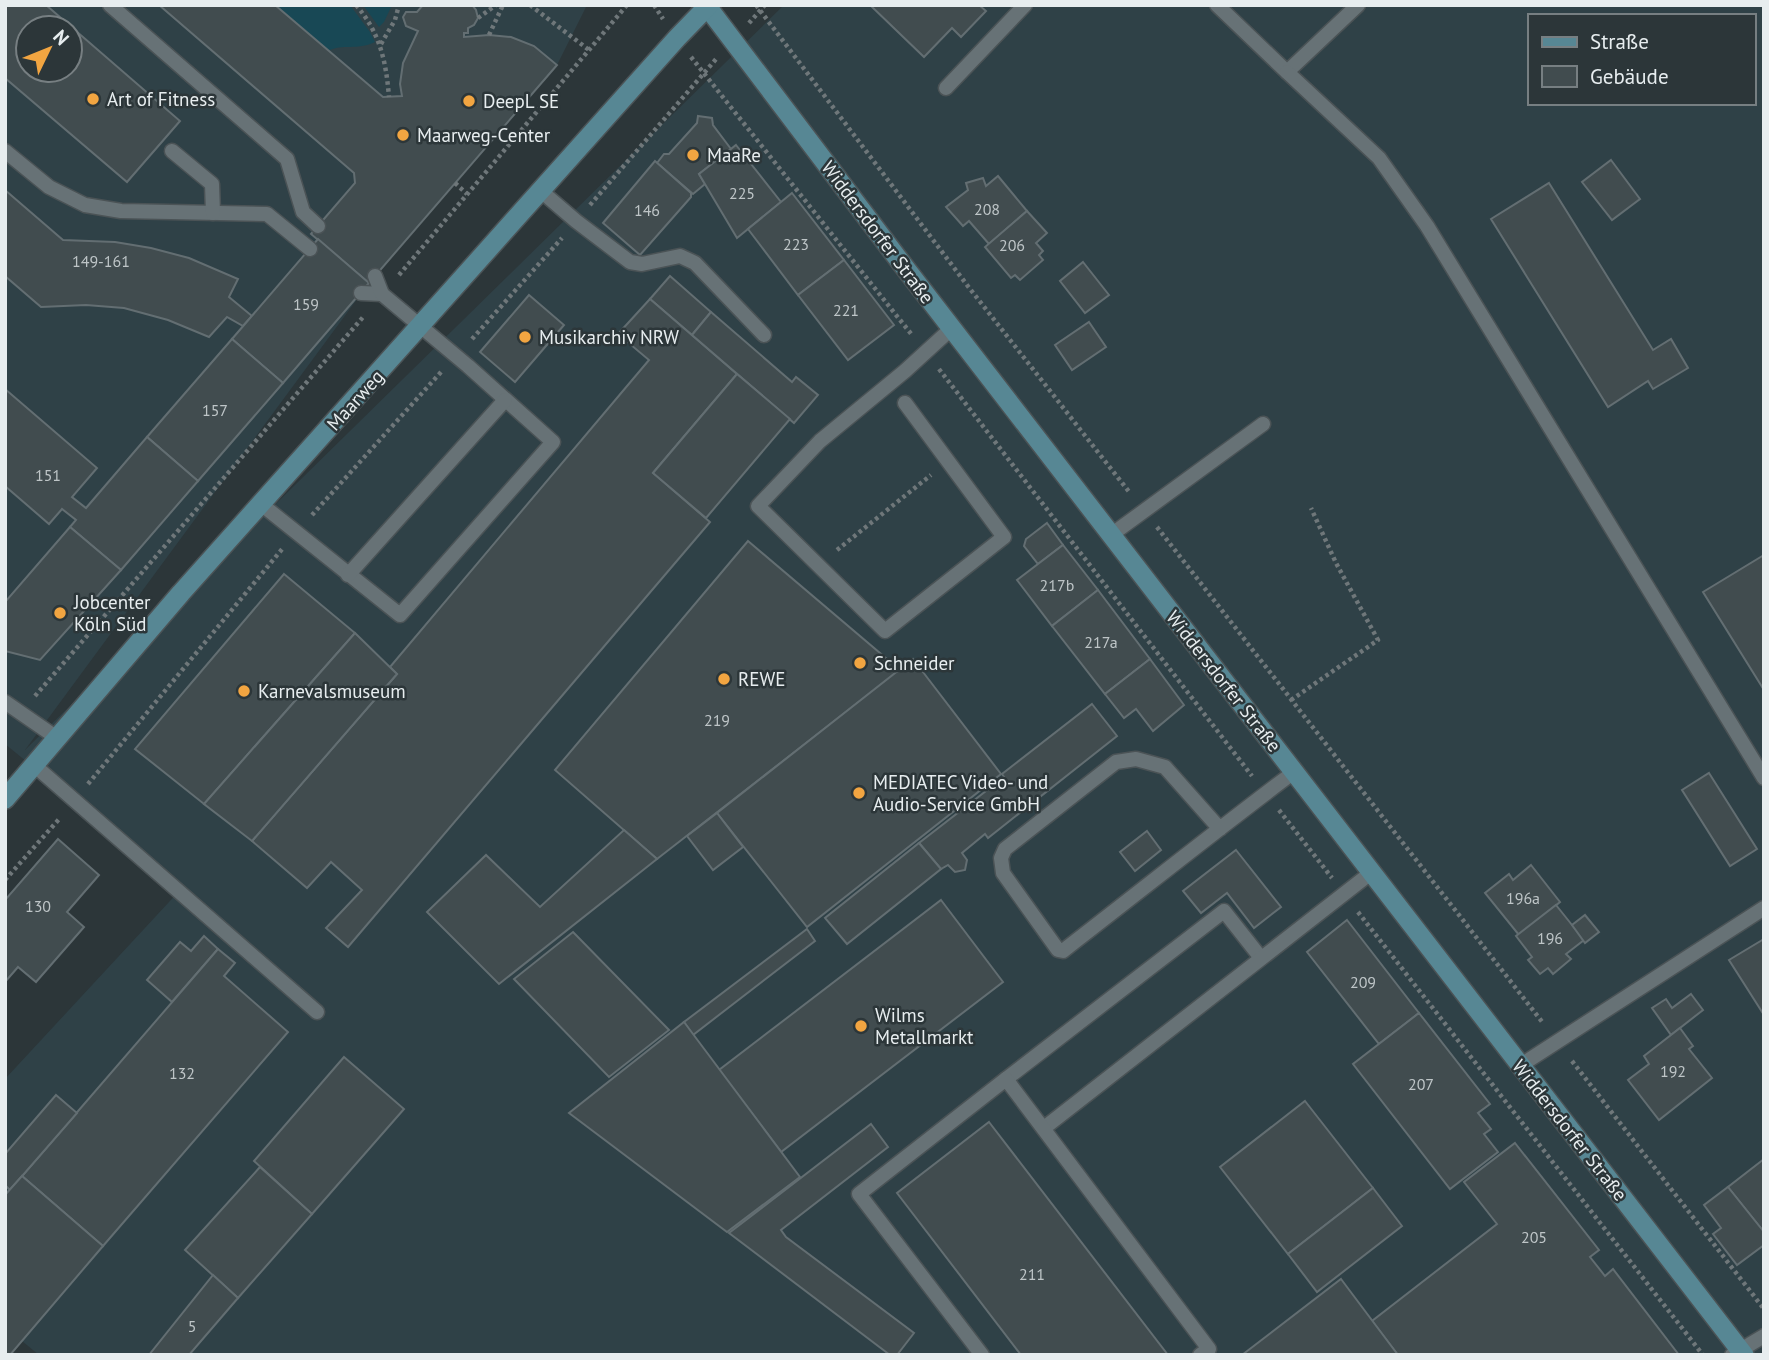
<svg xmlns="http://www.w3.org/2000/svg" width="1769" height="1360" font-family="'PT Sans',sans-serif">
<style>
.built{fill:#2f4147;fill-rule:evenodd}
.green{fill:#184855}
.building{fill:#414c4f;stroke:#636e72;stroke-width:2;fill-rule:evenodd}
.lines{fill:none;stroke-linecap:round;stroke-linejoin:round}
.service-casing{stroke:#4b5356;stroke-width:17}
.secondary-casing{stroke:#4b5356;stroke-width:22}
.path{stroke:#6f777a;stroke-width:4.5;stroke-dasharray:3.5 3.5;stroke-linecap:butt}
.service{stroke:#677276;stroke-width:14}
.secondary{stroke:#578794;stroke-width:19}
.poi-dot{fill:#f2a541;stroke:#2c3639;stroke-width:2.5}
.labels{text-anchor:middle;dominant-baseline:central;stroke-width:5;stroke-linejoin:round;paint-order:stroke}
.number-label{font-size:16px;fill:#bec5c7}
.poi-label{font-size:19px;fill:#e7edef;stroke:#2c3639;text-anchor:start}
.street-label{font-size:19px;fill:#e7edef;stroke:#2c3639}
</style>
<rect width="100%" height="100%" fill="#2c3639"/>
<path class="built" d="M5,5H587L557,65L369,283L25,750L784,5H1764V1355H39L5,1327V1079L182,888L5,744ZM1529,16H1753V103H1529ZM28,28H70V70H28Z"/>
<g class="green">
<path d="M275,5H350L370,32L375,42C356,51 343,43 328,51Z"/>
<path d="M363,5H392L384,22L379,27Z"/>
</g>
<g class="building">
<path d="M5,5H46L180,121L127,182L5,78ZM28,28H70V70H28Z"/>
<path d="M159,5H275L383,97L402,96L400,84L403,63L418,31L406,26L403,17L406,12H417L423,5H472L476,10L478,18L474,25L468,28V33H464V37L489,35L511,37L534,46L557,65L369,283L311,234L355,183L354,173Z"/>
<path d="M870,5H979L986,11L961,37L952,28L924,57Z"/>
<path d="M698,116L712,118L713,125L731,149L699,174L705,184L693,194L657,163L664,154H669L697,123Z"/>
<path d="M736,145L781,202L737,238L699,174Z"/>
<path d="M1611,160L1640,199L1612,220L1582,182Z"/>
<path d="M655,161L691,193V197L640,255L603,223Z"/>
<path d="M998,176L1027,211L989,244L969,221L963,226L946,207L968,190L966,183L983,178L986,186Z"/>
<path d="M1549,183L1653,350L1671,339L1688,368L1653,389L1648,381L1608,407L1491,219Z"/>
<path d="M5,190L63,240L115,242L151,248L189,258L238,279L229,297L252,316L243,326L227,317L209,337L168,320L124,308L86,305L41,307L5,276Z"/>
<path d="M792,193L844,260L798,295L748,229Z"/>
<path d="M1027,211L1047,233L1036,243L1043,251L1039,255L1043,260L1020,280L1015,275L1011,278L985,247Z"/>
<path d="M318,239L369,283L283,383L232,339Z"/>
<path d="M844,260L894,325L848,360L798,295Z"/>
<path d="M1083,262L1109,295L1085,313L1060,281Z"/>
<path d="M670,276L711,312L692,335L650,299Z"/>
<path d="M529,295L564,325L515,382L480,352Z"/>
<path d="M650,299L737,374L653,473L710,522L348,947L326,928L362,890L331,862L307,888L252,841L397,674L390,667L649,360L618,334Z"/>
<path d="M711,312L792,382L796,377L818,395L794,423L692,335Z"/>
<path d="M1089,322L1106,347L1072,370L1055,345Z"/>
<path d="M232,339L283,383L198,481L147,437Z"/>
<path d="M737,374L790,419L706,518L653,473Z"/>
<path d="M5,389L97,468L72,497L86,508L147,437L198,481L121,570L70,527L76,520L62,509L49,524L5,486Z"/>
<path d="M1047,523L1063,545L1038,564L1024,546L1026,539Z"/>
<path d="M70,527L121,570L40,660L5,651V602Z"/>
<path d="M748,541L900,670L657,859L555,770Z"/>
<path d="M1063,545L1098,590L1052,626L1017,580Z"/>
<path d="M1764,555V690L1703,592Z"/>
<path d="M284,574L355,633L204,804L135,749Z"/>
<path d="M1098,590L1150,659L1105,694L1052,626Z"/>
<path d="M355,633L397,674L252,841L204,804Z"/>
<path d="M913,659L1001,774L807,927L717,813Z"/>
<path d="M1150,659L1184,705L1153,731L1136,709L1124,718L1105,694Z"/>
<path d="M1092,704L1117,736L988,838L985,834L962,853L967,860L965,870L955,872L948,865L941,869L919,843L1004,777L1002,774Z"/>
<path d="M1709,773L1757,849L1730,866L1682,790Z"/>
<path d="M717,813L743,847L713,870L687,836Z"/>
<path d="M624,830L657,859L499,984L427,912L486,855L540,907Z"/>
<path d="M1147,831L1161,850L1135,871L1120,852Z"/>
<path d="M58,839L99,875L67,912L84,927L36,982L18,967L5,982V900Z"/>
<path d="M919,843L941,869L847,944L825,918Z"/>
<path d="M1236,850L1281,907L1254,928L1227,893L1201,913L1183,891Z"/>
<path d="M1531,865L1560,902L1519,935L1485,893L1509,874L1513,880Z"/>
<path d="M941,900L1003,982L781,1152L719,1070Z"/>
<path d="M1556,905L1584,940L1566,954L1571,959L1553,974L1548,968L1540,974L1528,960L1532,957L1516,936Z"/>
<path d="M1585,915L1599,932L1585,943L1572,925Z"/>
<path d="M1347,920L1419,1013L1379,1044L1307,952Z"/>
<path d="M807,929L815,941L693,1035L684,1022Z"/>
<path d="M573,932L669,1030L609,1077L514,979Z"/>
<path d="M204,936L218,949L172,1002L147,980L180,942L191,951Z"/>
<path d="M1764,939V1015L1729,960Z"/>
<path d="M218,949L235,963L224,976L288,1032L103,1246L22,1176Z"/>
<path d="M1691,994L1703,1010L1671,1035L1652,1008L1666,999L1672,1008Z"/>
<path d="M1419,1013L1490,1104L1478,1113L1491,1129L1484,1134L1498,1152L1450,1189L1353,1064Z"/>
<path d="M684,1022L800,1177L727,1232L569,1113Z"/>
<path d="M1680,1028L1693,1046L1689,1049L1712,1078L1659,1120L1628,1080L1649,1064L1644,1056Z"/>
<path d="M344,1057L404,1109L312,1214L254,1161Z"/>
<path d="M56,1095L77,1113L10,1190L5,1185V1154Z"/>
<path d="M1305,1101L1373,1188L1288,1254L1220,1167Z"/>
<path d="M989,1122L1168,1355H1021L897,1193Z"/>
<path d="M871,1124L888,1147L781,1230L786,1237L914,1333L897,1355H890L729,1233Z"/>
<path d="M1515,1143L1599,1250L1590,1257L1605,1276L1613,1269L1679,1355H1398L1372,1321L1497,1224L1464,1182Z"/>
<path d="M1764,1159V1232L1728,1187Z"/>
<path d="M260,1167L312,1214L238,1298L185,1250Z"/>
<path d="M22,1176L103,1246L10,1355H5V1195Z"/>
<path d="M1728,1187L1764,1232V1245L1737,1265L1713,1234L1721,1228L1704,1205Z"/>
<path d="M1373,1188L1402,1226L1317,1292L1288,1254Z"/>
<path d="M213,1275L238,1298L189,1355H149Z"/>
<path d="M1341,1279L1398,1355H1242Z"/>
</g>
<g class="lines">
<g class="service-casing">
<g id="service">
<path d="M110,5L287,159L303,212L318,226"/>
<path d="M1217,5L1287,72L1358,5"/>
<path d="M1287,72L1379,158L1427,226L1764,778"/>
<path d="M946,88L1025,5"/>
<path d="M5,151L49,187L85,205L121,211L267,214L310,249"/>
<path d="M172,151L212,184L213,213"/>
<path d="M541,191L576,221L630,262L642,264L680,256L695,263L764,335"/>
<path d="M361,293L382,294"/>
<path d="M905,403L1004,537L885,631L758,506L820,441L905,371L952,328"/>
<path d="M261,504L400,615L553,442L468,366L382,294L375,276"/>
<path d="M1111,535L1263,424"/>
<path d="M348,575L505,400"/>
<path d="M5,702L57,738"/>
<path d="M34,765L317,1012"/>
<path d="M1220,829L1165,767L1136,759L1116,762L1005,849L1001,858L1003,873L1058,950L1063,951L1068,947C1143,889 1218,829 1294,772"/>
<path d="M1521,1065L1764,908"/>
<path d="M1006,1079L1224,911L1261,958"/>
<path d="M1044,1128L1372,872"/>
<path d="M982,1355L859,1194L1006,1079L1209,1349L1200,1355"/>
<path d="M1732,1355L1764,1336"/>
</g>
</g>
<g class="secondary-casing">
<g id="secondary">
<path d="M706,5L896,256L1744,1355"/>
<path d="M5,799L181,593L677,38L709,5"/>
</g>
</g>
<g class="path">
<path d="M356,5C380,33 386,61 389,97"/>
<path d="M530,5L589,50"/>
<path d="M654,5L663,19"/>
<path d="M756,5L967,285L1130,493"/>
<path d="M478,18L496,5"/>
<path d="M749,23L765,5"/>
<path d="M489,35L503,5"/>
<path d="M381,44L395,20L399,5"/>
<path d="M691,57L912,335"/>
<path d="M455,183L467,194"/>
<path d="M590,205L717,58"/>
<path d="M399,275L627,5"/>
<path d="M472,339L562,238"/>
<path d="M939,369L1252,776"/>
<path d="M312,515L442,371"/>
<path d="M1157,527L1543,1023"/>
<path d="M837,550L931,475"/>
<path d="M35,696L364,316"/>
<path d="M1291,700L1378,640L1336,563L1311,508"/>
<path d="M88,784L283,548"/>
<path d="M1279,810L1332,878"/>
<path d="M5,880L60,818"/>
<path d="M1358,912L1703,1355"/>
<path d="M1572,1061L1764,1309"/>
</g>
<use href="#service" class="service"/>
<use href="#secondary" class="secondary"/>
</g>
<g class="poi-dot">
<circle cx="93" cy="99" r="7"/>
<circle cx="469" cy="101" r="7"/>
<circle cx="403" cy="135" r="7"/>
<circle cx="693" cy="155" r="7"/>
<circle cx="525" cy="337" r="7"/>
<circle cx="60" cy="613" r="7"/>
<circle cx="860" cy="663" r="7"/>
<circle cx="724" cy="679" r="7"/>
<circle cx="244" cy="691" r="7"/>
<circle cx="859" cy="793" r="7"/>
<circle cx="861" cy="1026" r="7"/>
</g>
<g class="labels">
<g class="number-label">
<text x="742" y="193">225</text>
<text x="987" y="209">208</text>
<text x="647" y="210">146</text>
<text x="796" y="244">223</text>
<text x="1012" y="245">206</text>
<text x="101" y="261">149-161</text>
<text x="306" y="304">159</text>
<text x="846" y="310">221</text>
<text x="215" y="410">157</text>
<text x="48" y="475">151</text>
<text x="1057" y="585">217b</text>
<text x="1101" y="642">217a</text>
<text x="717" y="720">219</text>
<text x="1523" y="898">196a</text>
<text x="38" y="906">130</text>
<text x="1550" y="938">196</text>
<text x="1363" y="982">209</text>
<text x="1673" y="1071">192</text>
<text x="182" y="1073">132</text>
<text x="1421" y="1084">207</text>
<text x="1534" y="1237">205</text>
<text x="1032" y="1274">211</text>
<text x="192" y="1326">5</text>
</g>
<g class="poi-label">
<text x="107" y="99">Art of Fitness</text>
<text x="483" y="101">DeepL SE</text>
<text x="417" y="135">Maarweg-Center</text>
<text x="707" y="155">MaaRe</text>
<text x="539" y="337">Musikarchiv NRW</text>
<text x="74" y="602">Jobcenter<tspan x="74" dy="22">Köln Süd</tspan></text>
<text x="874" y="663">Schneider</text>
<text x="738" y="679">REWE</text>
<text x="258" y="691">Karnevalsmuseum</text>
<text x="873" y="782">MEDIATEC Video- und<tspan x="873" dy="22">Audio-Service GmbH</tspan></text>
<text x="875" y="1015">Wilms<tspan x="875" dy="22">Metallmarkt</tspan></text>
</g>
<g class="street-label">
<text transform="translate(878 232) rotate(53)">Widdersdorfer Straße</text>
<text transform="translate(355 400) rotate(-48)">Maarweg</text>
<text transform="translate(1224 681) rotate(52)">Widdersdorfer Straße</text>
<text transform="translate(1570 1130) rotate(52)">Widdersdorfer Straße</text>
</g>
</g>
<rect width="1769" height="1360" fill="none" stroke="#e7edef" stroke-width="14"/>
<rect x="1528" y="14" width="228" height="91" fill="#2c3639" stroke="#777f82" stroke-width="2"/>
<rect x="1542" y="37" width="35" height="10" fill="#578794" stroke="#777f82" stroke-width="2"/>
<text x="1590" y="49" font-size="21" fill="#e7edef">Straße</text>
<rect x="1542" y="66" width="35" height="21" fill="#414c4f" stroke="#777f82" stroke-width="2"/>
<text x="1590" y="84" font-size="21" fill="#e7edef">Gebäude</text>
<g transform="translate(49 49) rotate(47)"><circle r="33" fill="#2c3639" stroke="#777f82" stroke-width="2"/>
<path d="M0-5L12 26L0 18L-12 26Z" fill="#f2a541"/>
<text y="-10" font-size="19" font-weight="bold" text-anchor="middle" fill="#e7edef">N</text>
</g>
</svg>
